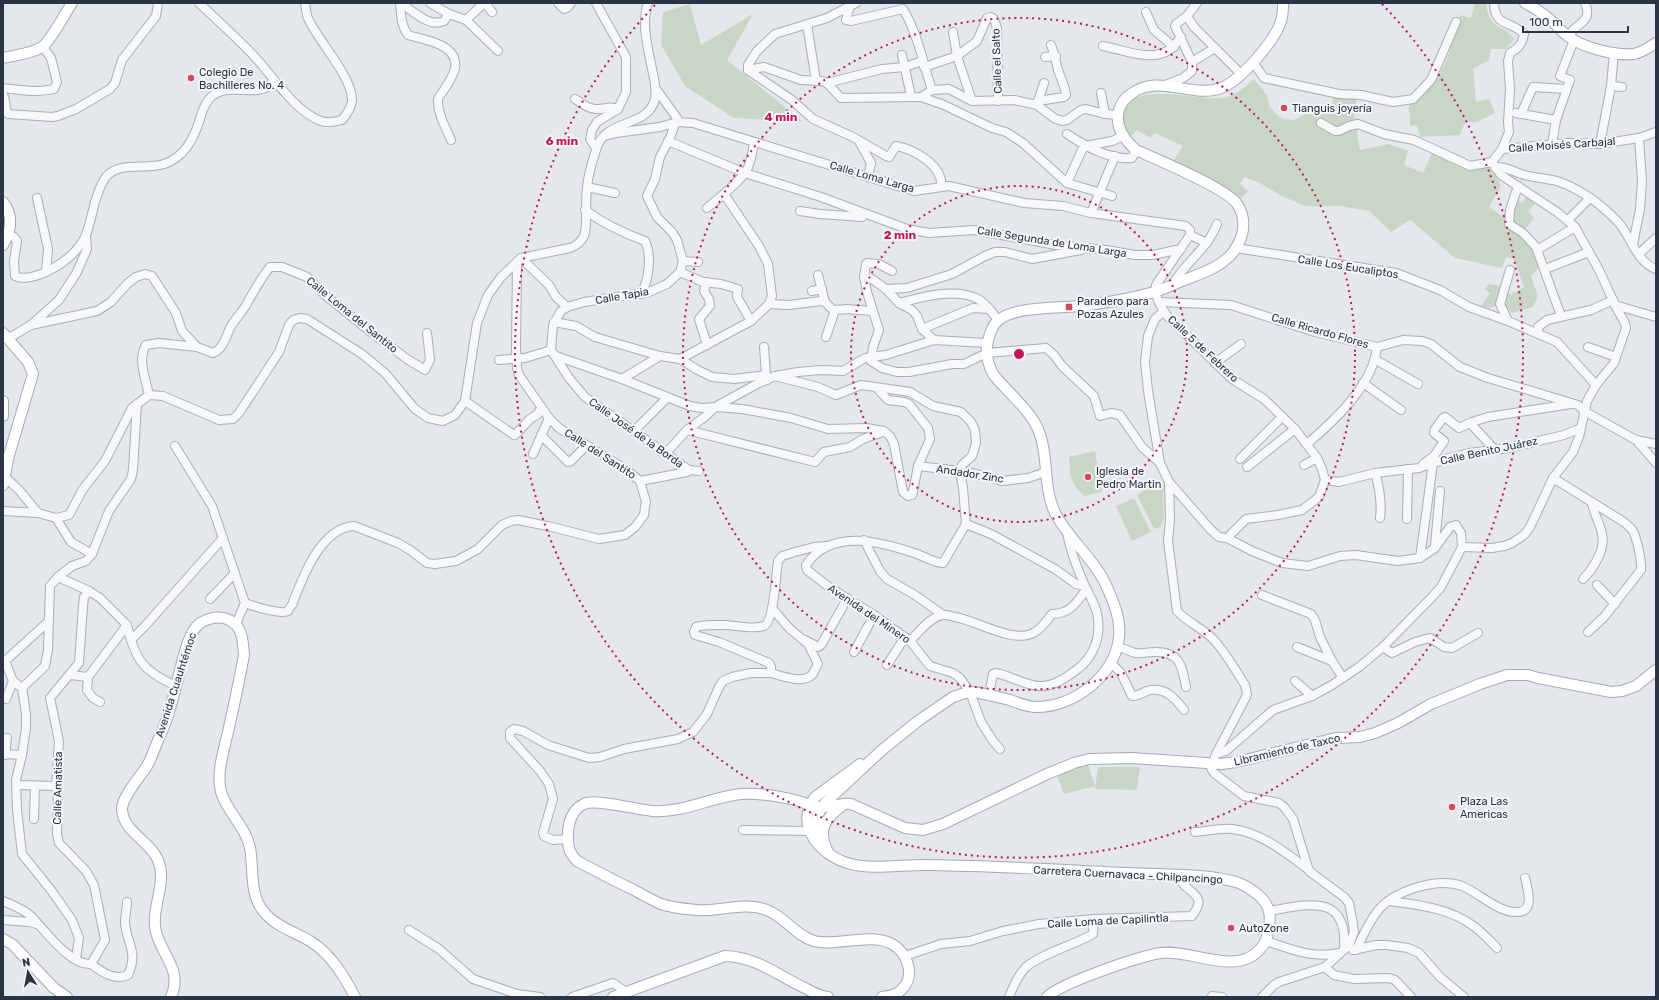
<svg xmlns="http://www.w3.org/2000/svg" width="1659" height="1000" font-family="Rubik,sans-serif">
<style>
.green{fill:#c9d6c5}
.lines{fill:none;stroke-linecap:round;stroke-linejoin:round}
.minor-casing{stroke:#a9aeb7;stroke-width:10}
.major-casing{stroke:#a3abb8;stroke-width:12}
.minor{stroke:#f7f8fa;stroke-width:8}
.major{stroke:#fff;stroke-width:10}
.ring{fill:none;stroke:#c2185b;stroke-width:2;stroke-dasharray:2 4}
.poi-dot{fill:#d1495b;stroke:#f4f6f9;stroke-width:1.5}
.labels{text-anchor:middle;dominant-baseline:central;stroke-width:4;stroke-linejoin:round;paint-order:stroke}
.street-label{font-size:11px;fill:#2b3445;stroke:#f4f6f9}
.poi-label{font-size:11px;fill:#2b3445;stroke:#f4f6f9;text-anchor:start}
.centre{fill:#c2185b;stroke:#f4f6f9;stroke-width:2}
.ring-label{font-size:12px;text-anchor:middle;font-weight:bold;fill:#c2185b;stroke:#f4f6f9;stroke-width:4;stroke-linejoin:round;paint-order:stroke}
</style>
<rect width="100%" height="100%" fill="#e4e7ec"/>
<g class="green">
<path d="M1475,3H1486C1490,32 1500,21 1514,39L1506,49H1491L1489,60L1473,69L1476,102L1489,99L1495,113L1477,122H1465L1460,135L1420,137L1417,125L1410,126L1409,104C1444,86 1450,50 1460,15L1471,18Z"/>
<path d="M690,4L701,45L753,14L727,60L803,122L734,118L685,86L661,45L663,12Z"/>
<path d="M1254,79L1267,95L1269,106L1282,119L1294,120L1312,110L1331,113L1334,94L1357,98L1354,114L1360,150L1389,144L1408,151L1404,165L1423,173L1434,149L1472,169L1488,163L1501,186L1489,207L1502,216L1515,198L1522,203L1527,196L1536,203L1528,211L1534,218L1524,230L1542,262L1531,277L1538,296L1533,307L1512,313L1503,305L1486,308L1481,307L1490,293L1485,289L1488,284L1504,286L1510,295L1524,287L1514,259L1506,257L1502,268L1455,258L1410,220L1391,232L1369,211L1340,206H1305L1282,196L1258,182L1244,177L1240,184L1248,191L1241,198L1172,163L1183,146L1155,133L1150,138L1137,130L1131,136C1124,129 1122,123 1123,114C1128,79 1200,101 1223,98C1236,96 1245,87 1254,79Z"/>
<path d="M1095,451L1102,492L1085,496C1070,485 1070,475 1069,457Z"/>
<path d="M1160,480L1164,486L1163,495L1164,517L1161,527L1154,529L1137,495L1147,488L1148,484L1152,481Z"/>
<path d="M1134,498L1151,532L1132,541L1116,506Z"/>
<path d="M1088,765L1095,786L1064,794L1057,775Z"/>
<path d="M1098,767H1140L1137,790L1095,789Z"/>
</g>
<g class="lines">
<g class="minor-casing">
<g id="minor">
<path d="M199,3C217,20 236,37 254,56C273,76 294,111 321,121C328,124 336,121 342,120C347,114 351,108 352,101C353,77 317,40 308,18C306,14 306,8 305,3"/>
<path d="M400,3C401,14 401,26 408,35C424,40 459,44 455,68C453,79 443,90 438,99C437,113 446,128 451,140"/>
<path d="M401,3C413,11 429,28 444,21L449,14"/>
<path d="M430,3L449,14L466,20L498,51"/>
<path d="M485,3L492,12"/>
<path d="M558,3L564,9L567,8L571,3"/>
<path d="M850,6L846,20L851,21L903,9C918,34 923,63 932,90"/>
<path d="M1146,12L1154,30L1174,47"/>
<path d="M1187,16L1194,27L1241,74"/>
<path d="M466,20L484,3"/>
<path d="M807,24L816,81"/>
<path d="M953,32L957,56L972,101"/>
<path d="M1570,34C1578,22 1593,22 1585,3"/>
<path d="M1103,46C1124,50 1155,64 1173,47C1176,44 1178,40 1181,37"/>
<path d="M902,55L911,96"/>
<path d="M1045,57L1056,56"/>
<path d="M1192,62L1215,48"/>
<path d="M1253,62L1264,78L1339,94L1361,95L1393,102L1413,99L1431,80L1456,22"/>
<path d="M924,67L957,56L977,41L987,18L991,17L994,19L997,28L998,101"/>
<path d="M748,70L764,67L801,80L822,81L827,83L841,98L921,97L932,90L949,89L972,101L1014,100L1037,105L1054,118L1062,121L1067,120L1081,110L1086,109L1105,114L1118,115"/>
<path d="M748,70L792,100L813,119L853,137L886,156L889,157L896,146C914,149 944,166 941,187"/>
<path d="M748,70V65L757,51L775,34L827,18L856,3"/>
<path d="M827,83L882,69L905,67L922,61"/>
<path d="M1165,85L1183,78L1192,71V62L1175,26L1176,24L1187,16L1197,3"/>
<path d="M1611,86L1622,87"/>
<path d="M3,88C21,90 37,93 54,89L57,82L51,58L43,47"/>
<path d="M656,89L677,118L670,138L660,157L655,179L647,196L657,217L672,232L677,240L683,261L680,272L667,284L649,292L584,302L567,307L561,311L553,325L551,350L569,378L585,397L689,470"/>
<path d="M1101,93L1105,114"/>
<path d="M3,95C7,101 4,109 8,114L52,117L58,116L76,109L110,89L115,83L122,60L156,16L158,3"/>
<path d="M921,97L944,105L992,128L1006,132L1023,143L1067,183L1112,196"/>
<path d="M575,99C581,103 588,109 596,109C605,110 608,105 618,109"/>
<path d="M1038,101L1064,97L1066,95C1065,86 1062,81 1059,73C1056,64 1055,55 1051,45"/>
<path d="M1037,105L1044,83"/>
<path d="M1516,113L1556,120"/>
<path d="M1521,114L1533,87L1566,89"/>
<path d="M1321,123L1335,131H1339L1349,126L1358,124L1384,134L1414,140L1470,166L1492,162"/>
<path d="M1067,134C1085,146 1109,160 1132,158L1136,150"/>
<path d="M605,136L616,133L660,127L677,122L693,123L914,191L949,186L1024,203L1063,206L1091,213L1186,226L1190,230V235L1156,285C1154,296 1161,308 1168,317L1232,379L1264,399L1295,429L1317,458L1322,469L1325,480L1319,497L1302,510L1278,515L1246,519L1227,538"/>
<path d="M668,141L745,173L821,197L907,229L929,233L974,230L1056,245L1106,250L1135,255H1153L1181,249"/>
<path d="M859,141L871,163L868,177"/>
<path d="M1552,144L1556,120L1570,80L1560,76L1574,40"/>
<path d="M1600,144L1611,86L1614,52"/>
<path d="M1086,146L1112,141L1123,136"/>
<path d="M596,148L590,139L592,130L597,122L618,109L626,92V57L596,3"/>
<path d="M1502,149L1568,143L1600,144L1639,138L1656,132"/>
<path d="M1492,162L1502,149L1509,132L1508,122L1510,89L1508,61L1510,53C1519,48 1522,44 1524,34C1511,20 1495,28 1494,3"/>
<path d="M1495,167C1505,166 1512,171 1521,174C1533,178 1546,178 1557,181C1580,189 1602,205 1618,222C1631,236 1636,262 1656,269"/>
<path d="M1067,183L1082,150L1086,146"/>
<path d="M1518,186L1510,210L1509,224L1523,233L1536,247L1561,316"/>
<path d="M587,187L615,193"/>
<path d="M37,198L48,249L46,272"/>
<path d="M707,208C719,198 736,185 745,173C751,165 752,153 754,143"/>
<path d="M585,210C604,224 623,233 645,241C652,255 649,280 641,294"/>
<path d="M800,211L820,214L862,217"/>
<path d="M1091,213L1115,156"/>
<path d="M1568,220L1590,198"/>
<path d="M9,235L14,237L17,241L14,261L15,276C23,280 33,277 41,274C59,267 78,253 86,235C90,224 92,213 95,202C98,194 100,184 106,177C118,161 146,170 164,164C185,157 194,138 200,119C202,111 205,103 211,97C228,82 252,96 267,87C269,85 271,83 274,81"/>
<path d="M1190,235L1207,243"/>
<path d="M1633,244L1640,209L1642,181L1639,138"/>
<path d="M1236,248L1396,273L1440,290L1469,307L1508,321L1557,342L1596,385"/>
<path d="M1537,250L1575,227"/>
<path d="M1639,254L1656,238"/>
<path d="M521,258L549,285L556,297L567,307"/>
<path d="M683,261L698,262"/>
<path d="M1545,269L1589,252"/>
<path d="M892,271L879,264L867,263L866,264L864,277L867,292L879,330L873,347L871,361L882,368L897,372H909L952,364H964L987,353L1046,348L1054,355L1062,366L1094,396L1100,416L1111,413L1120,415L1142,447L1160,463L1169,482L1211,530L1219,537L1227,538L1252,551L1282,563L1308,566L1340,556L1356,555L1398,561L1420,558L1435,548L1450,527L1456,525L1461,533L1462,547"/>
<path d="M680,272L703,282L721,284L738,289L737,297L751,321"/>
<path d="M818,275L825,302"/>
<path d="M864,277L872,279L886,289L899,303L912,310L917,316L922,329L934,340"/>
<path d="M707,282L704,291L709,299L710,306L699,319L707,345"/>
<path d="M1172,285C1185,263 1208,248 1217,224"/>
<path d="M886,289L907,288L952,274L985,256L995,252H1005L1032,259L1081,250"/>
<path d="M812,291L822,289"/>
<path d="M1159,302L1231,305L1315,332L1377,347L1403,340L1422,341L1431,344L1460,367L1488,378L1578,405L1584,411L1636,440L1656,463"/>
<path d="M899,303C922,297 953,288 976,298C985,302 992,312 998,320"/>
<path d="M769,304L789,305L821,301L825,302L832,309L835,310L847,309L872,311"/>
<path d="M1615,305L1656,317"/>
<path d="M1508,321L1500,304L1510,270"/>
<path d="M554,322L576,326L595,337L660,356L680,359L696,369L712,377L734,379L766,375L767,380"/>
<path d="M31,325L59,300L77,272L87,249L86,235"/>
<path d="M922,329L973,308L989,309"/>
<path d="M1539,334L1538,327L1547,320L1591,310L1613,300"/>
<path d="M826,337L835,310"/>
<path d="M9,338L31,325L97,311L111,302L127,284L136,277L145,274L152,276L176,313L182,331L197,347L213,353C223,349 226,337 230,328C234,321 240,314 245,307C253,293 260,279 270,267H282L307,277L325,295L371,332L407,359L425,370L430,360L427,333"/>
<path d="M764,347L766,375"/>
<path d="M1588,347L1616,357"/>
<path d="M556,356L622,379L690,406L702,408L715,407L742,409L791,418L828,429L866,428L884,431L890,436L894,444L903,492L908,496L912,495L913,492L918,466L930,439L928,428L909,404L904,402L888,400L877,388"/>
<path d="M680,359L751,321L769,304L772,296L768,264L759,246L724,194"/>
<path d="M499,360L525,358L551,350"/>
<path d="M1376,360L1418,384"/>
<path d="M1215,363L1241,344"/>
<path d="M775,376L818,387L836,395L861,385L910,392L933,406L961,412L971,422L975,430L976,443L972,456L962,465L960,471L963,488L966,524L943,563C935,563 925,557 917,554C882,542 831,527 806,565L807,570L829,587L874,615L910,641L930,666L953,673L960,678L970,692L981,722L993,741L1000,749"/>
<path d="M622,379L660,356"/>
<path d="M1363,383L1401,410"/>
<path d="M149,395C146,380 137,359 146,345L159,343L197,347"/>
<path d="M465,401L514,435"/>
<path d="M1470,423L1495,450"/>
<path d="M687,430L815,462L824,452L850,447L863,439L883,432"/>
<path d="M634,431L667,398"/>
<path d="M514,435L517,433L530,419L538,414L539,411L542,409"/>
<path d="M541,435L568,462L571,461L586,446"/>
<path d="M1636,440L1656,444"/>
<path d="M1307,444C1335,420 1373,385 1377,347"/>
<path d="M175,446L212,506L245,603L236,624"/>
<path d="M666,453L687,430L706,416L715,407L757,384L775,376L798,372L821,370L843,371L865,358L886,355L934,340L986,343"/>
<path d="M533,454L549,418"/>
<path d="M1240,459L1282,417"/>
<path d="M1160,463L1148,391L1145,362L1148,336L1155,319L1164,311"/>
<path d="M1423,464L1434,456L1444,441L1434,433L1435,429L1443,418L1445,417L1459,428L1472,422L1488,417L1571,404"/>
<path d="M1304,465L1317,458"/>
<path d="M918,466L960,471L986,476L1002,481L1028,478L1046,472"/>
<path d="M1247,467L1295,429"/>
<path d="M689,470L699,471"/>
<path d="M1375,473C1380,489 1382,502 1380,518"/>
<path d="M5,477L19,490L38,513"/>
<path d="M1553,478L1624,522C1627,525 1631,528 1633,531C1637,539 1642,562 1641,570L1604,617L1588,632"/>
<path d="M1325,480L1339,482L1375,473L1419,468L1449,458L1469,453L1509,448L1564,435L1581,428"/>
<path d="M640,481L687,472L689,470"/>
<path d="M1169,482L1170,520L1168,541L1177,611C1187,622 1202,628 1213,639C1224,650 1236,671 1245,685L1247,694L1246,697L1216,754"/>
<path d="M3,511L38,513L56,518L69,515L83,489L105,461L132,408L149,395L163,396L219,420L233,419L239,413L279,352L289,325L293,320L300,318L307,319L362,354L385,373L415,409L428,418L443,421L455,415L465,401L477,323L488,295L501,277L521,258L570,248C576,246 581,242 584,236C588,226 585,201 587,188C588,175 592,162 596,150C605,117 648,129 655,99C657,88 654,79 652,69C648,48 641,24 648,3"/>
<path d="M56,518L71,542L92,554"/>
<path d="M1407,519L1408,469"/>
<path d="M966,524L991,534L1055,569L1076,584L1084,586"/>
<path d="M864,540L880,571L887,579L915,595L943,615"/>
<path d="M1435,545L1440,491"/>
<path d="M1462,547L1492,548L1504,546L1512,543L1524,535L1530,527L1553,478L1573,452L1579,437L1587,401L1596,385L1614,363L1626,328L1625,323L1617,309L1599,270L1575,227L1557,212L1501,175L1492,162"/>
<path d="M1420,558L1433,463"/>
<path d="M58,577L89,591L100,598L127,625"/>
<path d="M1583,579C1593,569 1606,549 1602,534C1600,523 1593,513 1592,502"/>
<path d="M1597,585L1615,604"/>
<path d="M89,591L84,597L83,606L79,663L50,698L59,741L56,786L58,801L57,834L59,843L86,871L94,885L105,940L91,964"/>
<path d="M1262,595L1311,614L1315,620L1320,637L1332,661L1343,678"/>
<path d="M210,599L235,573"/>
<path d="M245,603C253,606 281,615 288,611C288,610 291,606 292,605C302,579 320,528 354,526L398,543L410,550L427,563L435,564L456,561L478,549L502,525L511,521L518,520L552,527L599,539L625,535L635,527L644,515L645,507L646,502L640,481L625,469L559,428L549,418L519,375L517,368L516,348L517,262"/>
<path d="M127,625C135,660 143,671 176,686"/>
<path d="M131,640L145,626L223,538"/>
<path d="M805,640L818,647L821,645L847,599"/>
<path d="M910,641C918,633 931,616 943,615C947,614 952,617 955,617C978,621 1015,645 1035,632C1042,628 1047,620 1052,614C1071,613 1075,604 1086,590"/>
<path d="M1117,646C1123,648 1129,651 1135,653C1141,654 1148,652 1154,652C1180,651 1182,666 1186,687"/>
<path d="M1297,647L1332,661"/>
<path d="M1383,647L1392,653L1415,642L1430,638L1444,647L1452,648L1478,633"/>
<path d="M854,652L874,615"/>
<path d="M1111,663L1121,673L1132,696C1138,696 1142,693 1147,691C1164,686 1175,698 1184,710"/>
<path d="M887,665L905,637"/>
<path d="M771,673C782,676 802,684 812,675C814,672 816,667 818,664L808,644L789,628L772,608"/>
<path d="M70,675L88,677"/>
<path d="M1295,681L1312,696"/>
<path d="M22,688L13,681L5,661L49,621"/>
<path d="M989,694L993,674L995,673C1010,675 1023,685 1039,686C1052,687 1064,679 1075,671C1094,658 1102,636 1097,613C1094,601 1086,590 1082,579C1076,565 1070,549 1067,533"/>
<path d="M6,699L13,681"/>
<path d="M100,702L93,698L87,690L88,677L127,625"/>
<path d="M3,754L22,755"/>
<path d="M5,755L7,738"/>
<path d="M17,785L56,786"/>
<path d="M34,819L35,786"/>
<path d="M743,830L809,831"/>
<path d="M1195,832C1207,831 1220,828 1232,829C1261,832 1286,853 1309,870"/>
<path d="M568,839L553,840L544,836L543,833L553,799L549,784L540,771L510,738V732L514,729L523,731L548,745L589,758L600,757L624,749L678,739L693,732L707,714L719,687L723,681L732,677L751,673H771V667L769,663L719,642L695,635L694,632L696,627C705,624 714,625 724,625C734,625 754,630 764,626C774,622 776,573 778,561L782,556L795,552L814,547L828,546"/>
<path d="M3,901C13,905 23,909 31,916C44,929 70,966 91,964"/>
<path d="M1390,901C1418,905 1449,908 1472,925C1481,931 1489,940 1497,948"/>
<path d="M1270,911C1308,904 1348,893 1344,949"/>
<path d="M3,920L29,922L37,924"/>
<path d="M409,930L439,949L473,979L517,994L540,997"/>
<path d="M1266,941C1291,949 1312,959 1340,953"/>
<path d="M1353,950L1376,945H1387L1408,948L1419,953L1440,977L1464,997"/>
<path d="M1356,950C1362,938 1368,923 1377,912C1392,891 1437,877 1462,886C1479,893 1499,913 1517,912C1535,912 1528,890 1525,878"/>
<path d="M905,956L941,944L970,941L1003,931L1039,924L1094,919L1192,916C1204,900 1198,897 1185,886C1182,883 1180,879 1178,876"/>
<path d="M76,959L79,938L72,920L51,890L22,854L17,810L16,780L22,755L26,728V714L22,688L45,666L48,650L50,586L58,577L72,566L86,561L92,554L109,511L131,479L133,470L137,404"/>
<path d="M91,964C102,972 114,981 128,975C139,951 126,943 125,922C125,916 127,908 127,902"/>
<path d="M1325,967L1334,975L1354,979L1389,978L1395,980L1411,997"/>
<path d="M1212,996L1222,997"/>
<path d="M572,997L613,983L626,992"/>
<path d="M1009,997C1013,987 1018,975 1026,967C1045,952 1072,946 1093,934L1094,919"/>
<path d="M1262,997L1274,985L1279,982L1325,967L1349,945L1354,932L1352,918L1349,903L1344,897L1309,871L1293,819L1284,807L1279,803L1244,796L1214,773L1211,768L1216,754L1226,751L1273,710L1312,696L1332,685L1359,667L1383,647L1433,596L1441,587L1462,547"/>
</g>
</g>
<g class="major-casing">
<g id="major">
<path d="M1525,3C1535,8 1545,15 1553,22C1558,27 1563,33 1569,37C1584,48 1616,56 1634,54C1643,52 1649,47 1656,43"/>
<path d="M3,58C16,55 31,54 42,47C51,41 65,13 72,3"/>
<path d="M3,202C14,216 11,231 3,245"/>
<path d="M3,333L28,362L33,374L9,455L3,485"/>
<path d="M3,401V416"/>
<path d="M860,764L815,797C793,826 822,857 851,864C872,870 907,864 930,865C996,866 1062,870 1128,873C1161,875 1209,873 1239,883C1251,888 1267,899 1269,912C1271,918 1269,926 1268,932C1267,939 1265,944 1260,949C1237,977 1191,949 1161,953C1140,956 1061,983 1047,997"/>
<path d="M814,839L818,814L825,803L882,750L918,721L953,697L965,693L974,692C986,694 998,697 1010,700C1018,703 1027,707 1036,707C1074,707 1115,676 1119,637C1121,618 1113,601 1106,585C1095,560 1068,538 1055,513C1042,486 1050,452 1036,425C1027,407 1006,391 993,374C985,358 985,347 991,331C993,326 995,322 1000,319C1020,305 1064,309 1089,305C1110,302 1133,298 1154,292C1165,289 1176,283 1187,279C1200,274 1215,269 1225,260C1233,255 1237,247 1241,238C1245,227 1244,214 1237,204C1228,189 1156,159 1136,150C1125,140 1114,127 1119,110C1121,103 1125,98 1131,94C1159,73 1192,99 1221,88C1240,81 1275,41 1281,21C1283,15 1283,9 1283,3"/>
<path d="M828,852C816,828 826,818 844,804"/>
<path d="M3,939L12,944L54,988L67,997"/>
<path d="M171,997C183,970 162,956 156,932C150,907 169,882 157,858C148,840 124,832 122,810C121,798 140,777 147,766C152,757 155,747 159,738C170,715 175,690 181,666C184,655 187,641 193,631C201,618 222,612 235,624C243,631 243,645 244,655C239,681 234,706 228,732C224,750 216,773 221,792C227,812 246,827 250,848C254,869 249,895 264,912C275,926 295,932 310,941C331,954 344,976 355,997"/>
<path d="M613,997L725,956C757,957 777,975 805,988C812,992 819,996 828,997"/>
<path d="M882,997C888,996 897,995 901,990C916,977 908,953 892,944C870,932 836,947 814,941C795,936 784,915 764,909C742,902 719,912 697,910C686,909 672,908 661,904C652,900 643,895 634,890C615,881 596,871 577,861C574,858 571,854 569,849C566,833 568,811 584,804C595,798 637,810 653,811C684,813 711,797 741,794C759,793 778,796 795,800C803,802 813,807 822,807C832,808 841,802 851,804L905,828L923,830L943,824L1047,774L1074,763L1089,759L1131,758L1222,764L1236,762L1336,738L1360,737L1375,733L1398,723L1431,704L1480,684L1507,675H1528L1538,678L1611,692L1622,691L1636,686L1656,670"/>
</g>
</g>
<use href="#minor" class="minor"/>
<use href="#major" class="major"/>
</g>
<g class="ring">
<circle cx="1019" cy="354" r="168"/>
<circle cx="1019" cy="354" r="336"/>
<path d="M1382 4A504 504 0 1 1 656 4"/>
</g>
<g class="poi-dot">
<circle cx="191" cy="78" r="4"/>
<circle cx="1284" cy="108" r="4"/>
<rect x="1065" y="303" width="8" height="8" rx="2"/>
<circle cx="1088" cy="477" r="4"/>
<circle cx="1452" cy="807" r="4"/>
<circle cx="1231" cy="928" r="4"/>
</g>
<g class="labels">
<g class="street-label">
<text transform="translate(997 61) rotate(-92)">Calle el Salto</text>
<text transform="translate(1562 145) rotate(-4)">Calle Moisés Carbajal</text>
<text transform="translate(872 177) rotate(16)">Calle Loma Larga</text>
<text transform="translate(1052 242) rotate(9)">Calle Segunda de Loma Larga</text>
<text transform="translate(1348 267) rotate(9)">Calle Los Eucaliptos</text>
<text transform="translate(622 296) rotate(-10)">Calle Tapia</text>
<text transform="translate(352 315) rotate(39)">Calle Loma del Santito</text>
<text transform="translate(1320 331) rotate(16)">Calle Ricardo Flores</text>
<text transform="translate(1203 349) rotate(43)">Calle 5 de Febrero</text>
<text transform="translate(636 433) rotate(35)">Calle José de la Borda</text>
<text transform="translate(1489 451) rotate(-12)">Calle Benito Juárez</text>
<text transform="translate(600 454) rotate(33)">Calle del Santito</text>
<text transform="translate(970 474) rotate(9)">Andador Zinc</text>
<text transform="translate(869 614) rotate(34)">Avenida del Minero</text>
<text transform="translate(176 685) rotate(-72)">Avenida Cuauhtémoc</text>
<text transform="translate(1287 750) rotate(-13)">Libramiento de Taxco</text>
<text transform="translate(58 788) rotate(-89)">Calle Amatista</text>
<text transform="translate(1128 875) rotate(3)">Carretera Cuernavaca - Chilpancingo</text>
<text transform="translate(1108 921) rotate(-3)">Calle Loma de Capilintla</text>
</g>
<g class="poi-label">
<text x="199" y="72">Colegio De<tspan x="199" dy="13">Bachilleres No. 4</tspan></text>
<text x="1292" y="108">Tianguis joyería</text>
<text x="1077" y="301">Paradero para<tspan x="1077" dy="13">Pozas Azules</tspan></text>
<text x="1096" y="471">Iglesia de<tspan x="1096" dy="13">Pedro Martin</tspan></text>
<text x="1460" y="801">Plaza Las<tspan x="1460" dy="13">Americas</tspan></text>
<text x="1239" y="928">AutoZone</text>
</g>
</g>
<circle cx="1019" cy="354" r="6" class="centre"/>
<g class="ring-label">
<text x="781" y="121">4 min</text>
<text x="562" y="145">6 min</text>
<text x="900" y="239">2 min</text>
</g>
<rect width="1659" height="1000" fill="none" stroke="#2b3445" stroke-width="8"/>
<g transform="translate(28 972) rotate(349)" stroke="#f4f6f9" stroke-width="3" paint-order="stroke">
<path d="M0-3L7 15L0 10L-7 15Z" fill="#2b3445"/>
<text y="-6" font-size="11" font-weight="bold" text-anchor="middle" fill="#2b3445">N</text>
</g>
<path d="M1523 26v6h105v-6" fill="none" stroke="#2b3445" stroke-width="2"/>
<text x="1529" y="26" font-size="12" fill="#2b3445" stroke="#f4f6f9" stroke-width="3" paint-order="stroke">100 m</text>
</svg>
